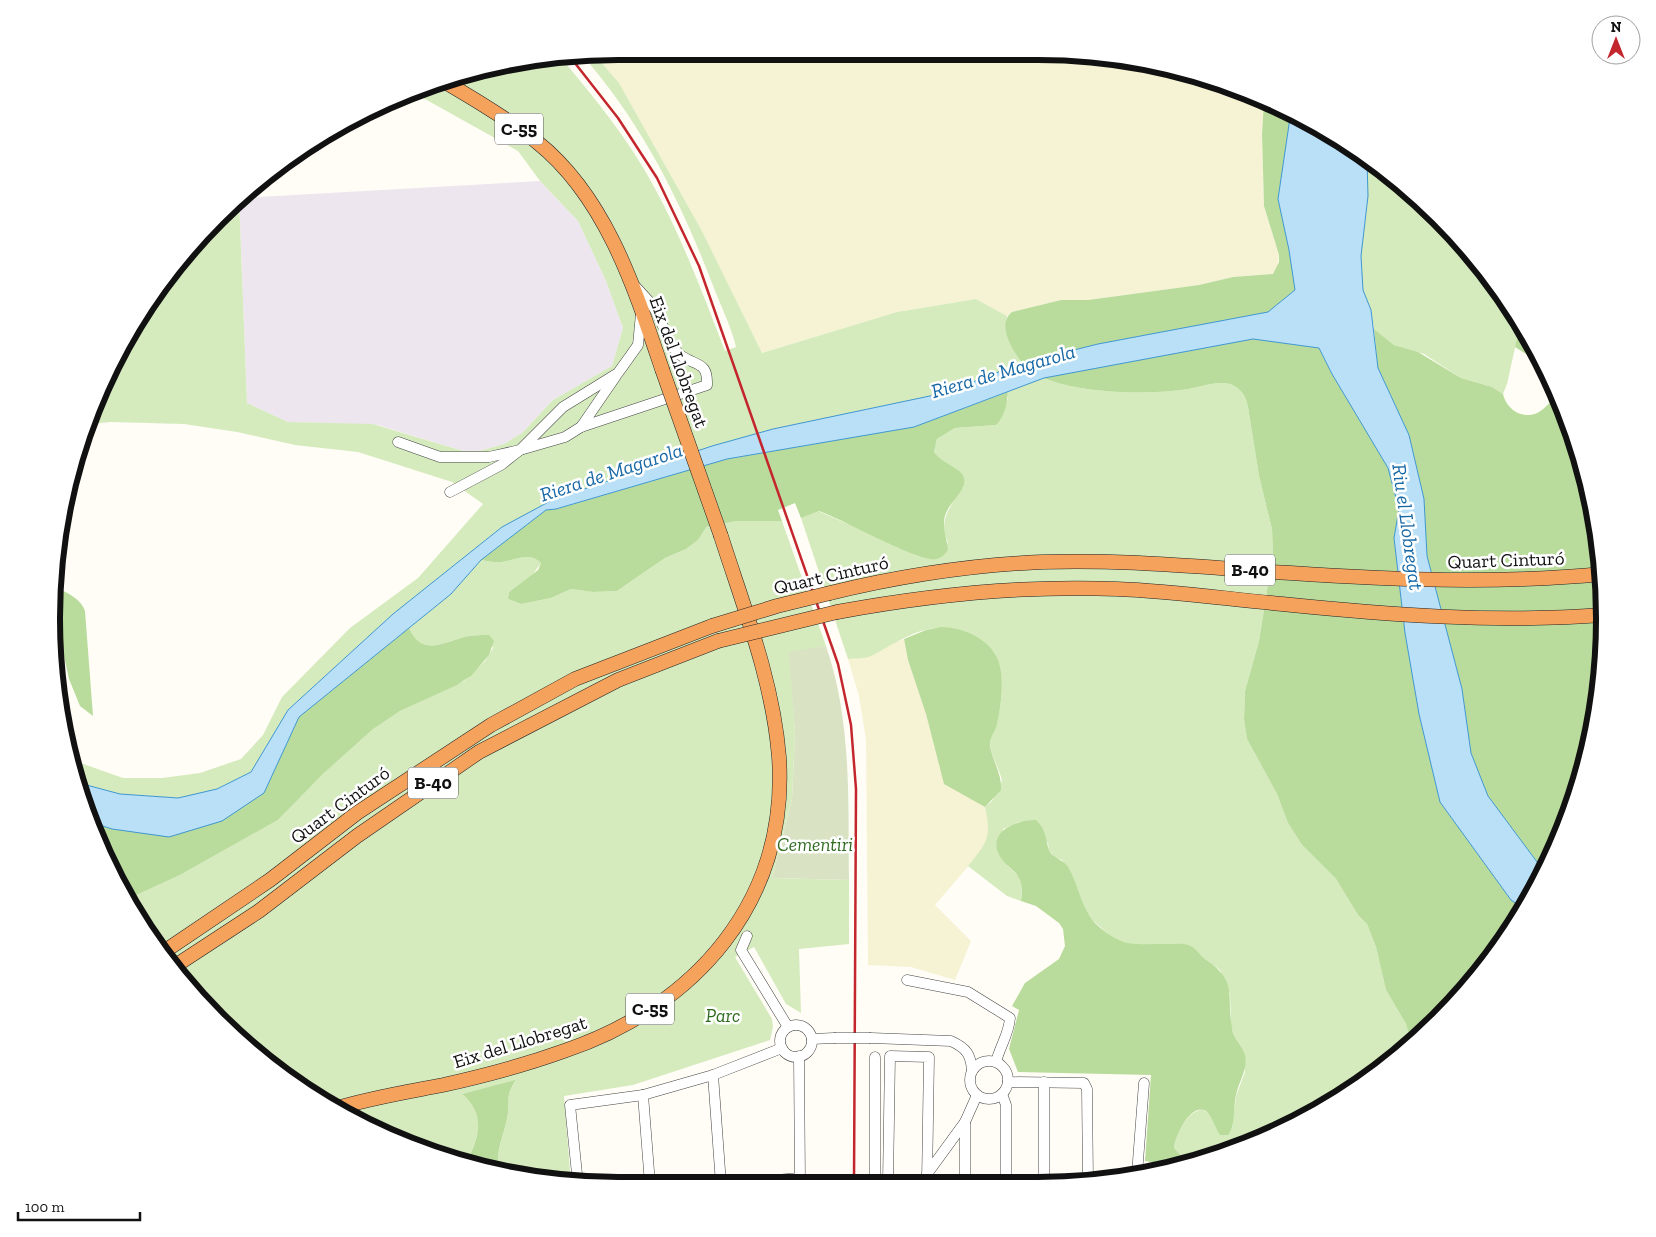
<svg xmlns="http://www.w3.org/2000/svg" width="1656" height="1237" font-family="'Zilla Slab',serif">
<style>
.industrial{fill:#eee6ef}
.farmland{fill:#f6f3d4}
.green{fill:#d5ebbd}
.forest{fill:#b9dc9c}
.cemetery{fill:#d9e3c4}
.water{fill:#b9e0f7;stroke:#3f96cf}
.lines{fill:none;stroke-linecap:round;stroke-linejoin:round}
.minor-casing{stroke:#444;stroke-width:11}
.highway-casing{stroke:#222;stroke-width:15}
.minor{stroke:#fff;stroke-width:10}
.highway{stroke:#f5a25d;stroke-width:14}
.rail{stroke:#c4262e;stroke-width:2.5}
.minor-bridge-casing{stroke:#444;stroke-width:11;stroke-linecap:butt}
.highway-bridge-casing{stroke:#222;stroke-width:15;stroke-linecap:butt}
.minor-bridge{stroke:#fff;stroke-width:10}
.highway-bridge{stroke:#f5a25d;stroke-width:14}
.labels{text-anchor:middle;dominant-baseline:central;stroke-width:5;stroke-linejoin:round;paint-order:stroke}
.shield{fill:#fff;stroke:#585858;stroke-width:1}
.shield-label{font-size:18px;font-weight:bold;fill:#111}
.street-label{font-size:19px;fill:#111;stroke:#fff}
.park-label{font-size:19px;font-style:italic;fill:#2f6b1f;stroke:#fff}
.water-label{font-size:20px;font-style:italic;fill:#1768a6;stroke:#fff}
.rim{fill:none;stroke:#111;stroke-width:6}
</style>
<rect width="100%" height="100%" fill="#fffdf5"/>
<path class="industrial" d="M540,181L578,221L606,281L623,328L612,366L553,400L522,433L504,444L480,451H463L378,425L288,422L247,403L239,198Z"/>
<g class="farmland">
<path d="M619,51L1074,52L1184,71L1264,101L1262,134L1264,206L1279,255L1277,268L1273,274L1233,277L1199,285L1088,300H1061L1012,312L1007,316L976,299L897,312L762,353L702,231L619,83L594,54Z"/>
<path d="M904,639L908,660L926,714L944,783L985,807L990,829L983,849L935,905L971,941L955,980L911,967L868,965L866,740L859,696L848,659L870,656L888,645Z"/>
</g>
<g class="green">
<path d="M594,54L619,83L702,231L762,353L897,312L976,299L1007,316C1003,333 1012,349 1022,363L944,393L773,429L502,527L393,614L288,710L251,772L217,789L179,798L120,794L79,783L72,760L123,778H162L200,773L241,759L263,735L282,697L350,628L418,578L483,504L452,482L358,452L295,445L237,432L184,424L111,422L91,424L110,367L192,244L239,198L247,403L288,422L373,424L463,451H480L504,444L522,433L553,400L612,366L623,328L606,281L578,221L540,181L518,151L416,94L471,71L562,59C587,89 612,119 634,153C673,213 699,284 725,351L736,347C731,326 720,304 712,283C680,200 642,124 583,56Z"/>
<path d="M1367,159L1438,217L1488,273L1520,325L1507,384L1503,394L1492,387L1461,378L1424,354L1394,345L1374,329L1371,310L1363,291L1361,256L1368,196Z"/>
<path d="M1044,378C1078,393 1144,395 1181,390C1196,389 1215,380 1230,384C1241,388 1246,396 1248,407L1259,476L1272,529L1273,553L1259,641L1245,691L1244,720L1247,739L1277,794L1288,823L1302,845L1336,879L1358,915L1367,924L1376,947L1386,990L1406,1024L1411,1042L1383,1069L1254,1143L1191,1160H1185L1174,1148C1174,1133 1187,1113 1202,1109L1232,1129L1236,1096L1245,1072L1241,1048L1236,1042L1231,1026L1230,994L1220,970L1201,956L1195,949L1123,944L1116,941L1089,917L1072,875L1062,860L1054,857L1049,850L1048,843L1019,822L1003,829L1007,865L1019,877L1022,885L1021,901L1007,896L968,866C987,843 992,837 985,807L992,801L1002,781C1000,769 991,757 990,744C990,737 995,730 997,723C1004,689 1008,659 976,638C962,628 946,626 929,629C908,633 889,647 871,656C865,659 855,658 848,659L801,518L818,511L907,550L948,543C937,519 952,505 963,487L955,469L944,463L934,452L937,439L955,428L996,425L1008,399V392Z"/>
<path d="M736,521H782L826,646L790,653L795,734L792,799L772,878L849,880V944L799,949L801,1013L786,1004L754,947L735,957L772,1019L773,1027L770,1040L633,1085L564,1096L571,1183L498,1171C496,1146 505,1135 508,1113C510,1097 505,1097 516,1081L462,1094C466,1098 471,1101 474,1105C485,1124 474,1147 465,1164L335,1110L245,1045L168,964L130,898L180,875L278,820L323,774L372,730L400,711L464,681L485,661L493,648L489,635C480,635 470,635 461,638C441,644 421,655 409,628L451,594L481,560C488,561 495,563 502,562C516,560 529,551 541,563L533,574L509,592L508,599L521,604L551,598L571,589L593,592L617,591L665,558L686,549L698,540L705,527Z"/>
</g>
<g class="forest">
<path d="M1264,101L1291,111L1278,199L1289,250L1295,290L1268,312L1098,344L1022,363C1013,351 996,324 1012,312L1061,300H1088L1199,285L1233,277L1273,274L1279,262V255L1264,206L1262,134Z"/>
<path d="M1520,325L1538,354H1526L1515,347Z"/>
<path d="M1374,329L1394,345L1418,352L1461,378L1492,387L1503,394C1506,409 1523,421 1539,412C1546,408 1550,401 1557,397L1585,472L1604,582L1600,693L1575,801L1543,870L1488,796L1471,753L1462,689L1427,556L1424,499L1409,435L1378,368Z"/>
<path d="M1253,339L1319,348L1332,374L1388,468L1399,509L1394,538L1405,633L1419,714L1440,802L1511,900L1524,909L1464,993L1411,1042L1406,1024L1386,990L1376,947L1367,924L1358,915L1336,879L1302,845L1288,823L1277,794L1247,739L1244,720L1245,691L1259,641L1273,553L1272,529L1259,476L1248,407C1246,396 1241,388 1230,384C1215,380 1196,389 1181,390C1144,395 1078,393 1044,378Z"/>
<path d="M1008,392C1007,404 1005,416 996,425L955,428L937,439L934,452C943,464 956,466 962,474C971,487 951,501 947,511C940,524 947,537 948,550C945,554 942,558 936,559C920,563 840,518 819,511L801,518L795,503L778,510L782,521H736L706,527L698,540L686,549L665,558L617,591L593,592L571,589L551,598L521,604L508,599L509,592L538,570L541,563C529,551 516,560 502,562C495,563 488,561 481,560L546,510L557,509L727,459L914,427Z"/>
<path d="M57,588C68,593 81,599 85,611L93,716L80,706L69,679L62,647L54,638Z"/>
<path d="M941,627C962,627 989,638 998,660C1005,678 1001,706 997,724C995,732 989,739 990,746C993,762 1002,774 1001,790L985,807L944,784L926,714L908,660L904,639L926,630Z"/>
<path d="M409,628C421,655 441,644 461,638C470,635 480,635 489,635L494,641L489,655L472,675L457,685L400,711L372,730L323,774L278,820L180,875L130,898L94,835L90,822L112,829L264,793L299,717Z"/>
<path d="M1036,820C1046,829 1045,838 1049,850C1052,858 1063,859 1068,867C1078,883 1083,912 1096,924C1125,950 1133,943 1169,944C1175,944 1182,943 1188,945C1196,947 1199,955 1205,959C1239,982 1226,995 1232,1028C1233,1039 1242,1045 1245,1055C1248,1070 1239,1081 1236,1095C1233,1108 1236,1126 1228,1135H1220C1215,1128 1212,1115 1206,1111C1191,1102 1174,1137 1174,1148L1185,1160H1191L1163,1167V1164L1145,1161L1151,1075L1018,1072L1009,1049L1019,1010L1012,1006L1025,983L1059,959L1065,946L1063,929L1059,923L1036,906L1021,901C1022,893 1023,885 1019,878C1015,870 1006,866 1001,858C985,833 1014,820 1036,820Z"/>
<path d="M516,1080C505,1098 510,1095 508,1113C505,1135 496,1145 498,1171L465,1164C479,1139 487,1114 462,1094Z"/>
</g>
<path class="cemetery" d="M826,646C852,721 848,801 849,880L772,878L792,799L795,734L789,652Z"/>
<path class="water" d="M1291,111L1353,147L1367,159L1368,196L1361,256L1363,290L1371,310L1378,368L1409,435L1424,499L1427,556L1462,689L1471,753L1488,796L1543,870L1524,909L1511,900L1440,802L1419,714L1405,633L1394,538L1399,509L1388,468L1332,374L1319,348L1253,339L1044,378L914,427L727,459L556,509L546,510L481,560L451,594L299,717L264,793L222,821L169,837L112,829L90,822L79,783L120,794L178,798L217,789L251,772L288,710L393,614L502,527L554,499L712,446L773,429L944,393L1022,363L1098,344L1268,312L1295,290L1289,250L1278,199Z"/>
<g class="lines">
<g class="minor-casing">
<g id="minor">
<path d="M581,427L616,376"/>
<path d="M398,442L440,457H489L520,450L563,407L618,373L638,345L641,314"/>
<path d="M450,492L501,465L520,450L565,437L581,427L707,385C708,360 695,367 679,354C668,344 664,326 657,313C652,303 643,295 635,286"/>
<path d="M747,936L741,950L788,1027"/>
<path d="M907,980L968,992L1010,1018C1009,1034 1000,1046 996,1062"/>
<circle cx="796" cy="1041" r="16"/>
<path d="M871,1038L951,1041C966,1048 971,1054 972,1071"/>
<path d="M812,1039L834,1038"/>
<path d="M799,1056L800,1183"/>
<circle cx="989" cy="1080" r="19"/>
<path d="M713,1075L721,1184"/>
<path d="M1008,1082L1084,1083L1087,1089L1088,1181"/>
<path d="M1044,1082V1181"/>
<path d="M1002,1094L1006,1105V1182"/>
<path d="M643,1095L650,1184"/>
<path d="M965,1122V1182"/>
<path d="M927,1174L965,1122L977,1095"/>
<path d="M1137,1174L1144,1083"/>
<path d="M875,1182V1057"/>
<path d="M888,1182L890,1056L929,1057L927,1182"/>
<path d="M743,1183L799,1178"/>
<path d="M578,1184L570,1105L643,1095L713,1075L782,1048"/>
</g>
</g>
<g class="highway-casing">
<g id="highway">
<path d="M445,82C476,100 508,119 537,142C606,197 635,289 662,369"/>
<path d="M830,593C900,576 970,565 1042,562C1125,559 1208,568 1291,573C1395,580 1498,584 1602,574"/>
<path d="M837,612C929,595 1023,585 1117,589C1172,591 1227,599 1282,604C1389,615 1496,623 1602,615"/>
<path d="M162,953L270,880L357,813L491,725L575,679L712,626"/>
<path d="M172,968L259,911L357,836L479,752L618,680L718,641"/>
<path d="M334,1109C369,1098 407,1092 443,1085C484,1076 525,1065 564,1051C695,1007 789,901 779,757C773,681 744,608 721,536"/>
</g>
</g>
<use href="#minor" class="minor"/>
<use href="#highway" class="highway"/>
<path class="rail" d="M571,58L618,118L657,178L699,266L838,664L851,725L856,789L854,1183"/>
<g class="minor-bridge-casing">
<path id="minor-bridge" d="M834,1038H871"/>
</g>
<g class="highway-bridge-casing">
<g id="highway-bridge">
<path d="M662,369L721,536"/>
<path d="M712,626L777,606L830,593"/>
<path d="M718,641L837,612"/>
</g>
</g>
<use href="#minor-bridge" class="minor-bridge"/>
<use href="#highway-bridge" class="highway-bridge"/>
</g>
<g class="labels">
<g class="shield">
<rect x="495" y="113.5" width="48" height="31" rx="4"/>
<rect x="1225" y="554.5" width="50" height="31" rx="4"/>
<rect x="408" y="767.5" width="50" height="31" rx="4"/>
<rect x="626" y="993.5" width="48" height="31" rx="4"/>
</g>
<g class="shield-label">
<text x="519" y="129">C-55</text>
<text x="1250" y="570">B-40</text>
<text x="433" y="783">B-40</text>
<text x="650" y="1009">C-55</text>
</g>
<g class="street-label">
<text transform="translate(679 362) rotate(70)">Eix del Llobregat</text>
<text transform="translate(1506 560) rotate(-2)">Quart Cinturó</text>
<text transform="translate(831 575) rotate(-13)">Quart Cinturó</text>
<text transform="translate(340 805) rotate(-36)">Quart Cinturó</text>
<text transform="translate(520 1042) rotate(-17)">Eix del Llobregat</text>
</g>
<g class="park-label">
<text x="815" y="844">Cementiri</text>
<text x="723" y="1015">Parc</text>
</g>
<g class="water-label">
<text transform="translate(1003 371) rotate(-16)">Riera de Magarola</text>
<text transform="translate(611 472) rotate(-18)">Riera de Magarola</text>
<text transform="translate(1408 527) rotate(82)">Riu el Llobregat</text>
</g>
</g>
<path d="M0 0H1656V1237H0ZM618 60H1038A558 558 0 0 1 1596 618V619A558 558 0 0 1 1038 1177H618A558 558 0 0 1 60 619V618A558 558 0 0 1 618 60Z" fill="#fff" fill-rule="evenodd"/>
<path class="rim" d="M618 60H1038A558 558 0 0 1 1596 618V619A558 558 0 0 1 1038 1177H618A558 558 0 0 1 60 619V618A558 558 0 0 1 618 60Z"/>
<g transform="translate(1616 40)"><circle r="24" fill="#ffffff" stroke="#a0a0a0"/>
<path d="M0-4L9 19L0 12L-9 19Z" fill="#c4262e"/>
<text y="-8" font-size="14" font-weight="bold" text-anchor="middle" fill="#111111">N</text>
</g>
<path d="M18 1212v8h122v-8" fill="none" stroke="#111111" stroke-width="2.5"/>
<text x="25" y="1212" font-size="15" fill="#111111" stroke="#ffffff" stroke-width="4" paint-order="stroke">100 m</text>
</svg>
